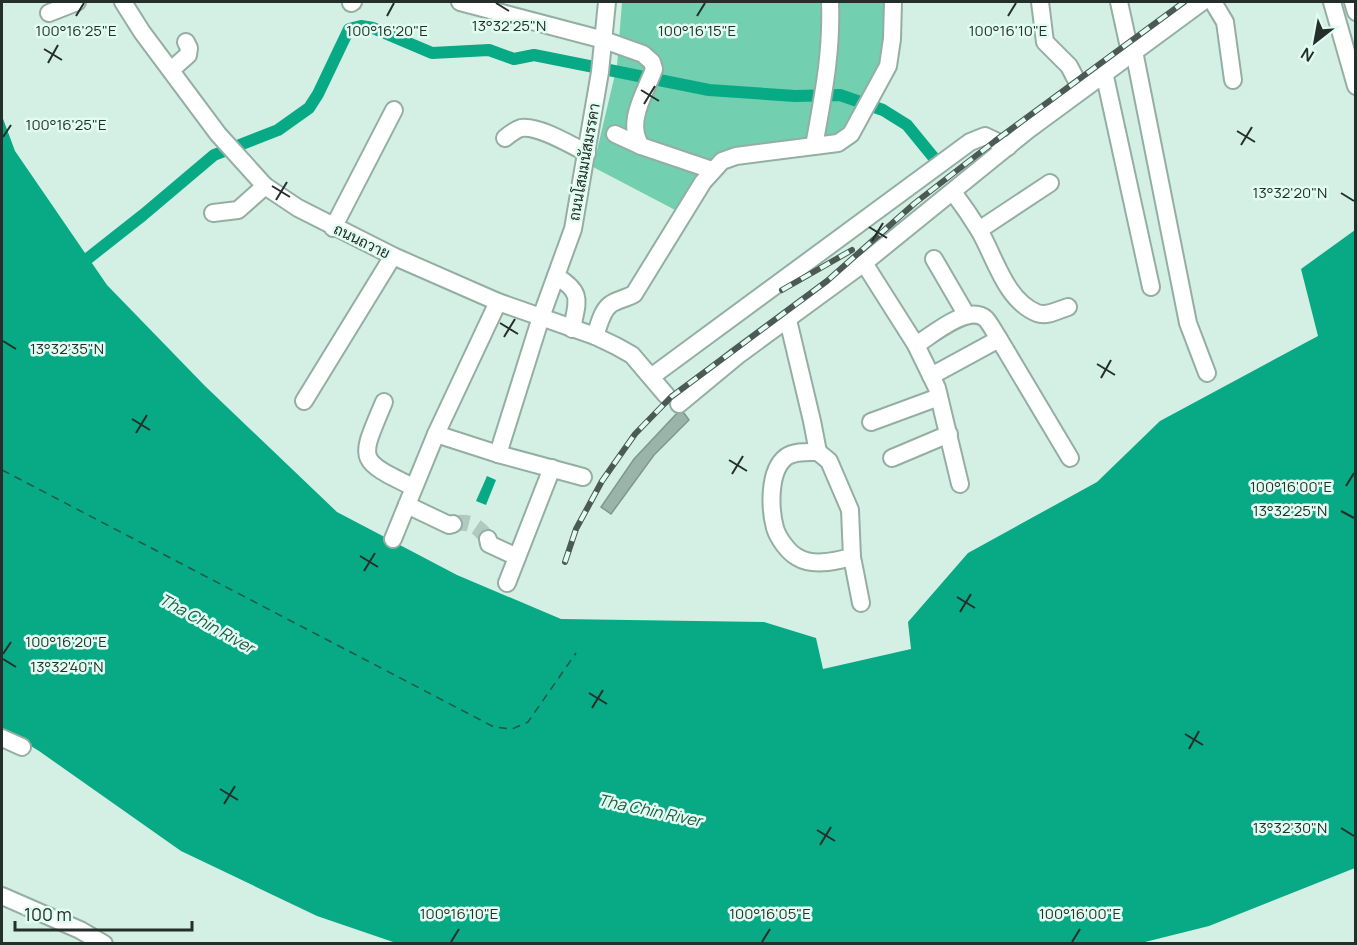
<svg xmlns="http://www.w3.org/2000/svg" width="1357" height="945" font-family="Manrope,Sarabun,sans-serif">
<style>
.green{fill:#72cfaf}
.water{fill:#07aa84}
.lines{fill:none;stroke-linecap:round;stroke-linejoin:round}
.canal{stroke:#07aa84;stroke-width:12}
.ferry{stroke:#215746;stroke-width:1.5;stroke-dasharray:8 6;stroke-linecap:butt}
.building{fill:#9ab4aa;stroke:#7f988e;stroke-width:1.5}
.minor-tunnel{stroke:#b1c9c0;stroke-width:16;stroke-dasharray:16 8;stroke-linecap:butt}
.minor-casing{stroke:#94aea4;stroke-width:20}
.minor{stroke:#fff;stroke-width:16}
.rail-casing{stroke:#4c5a55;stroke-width:6}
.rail{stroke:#e1fdf2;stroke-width:4;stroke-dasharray:11;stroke-linecap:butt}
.ticks{fill:none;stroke:#242e2a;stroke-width:2}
.labels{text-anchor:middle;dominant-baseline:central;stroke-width:5;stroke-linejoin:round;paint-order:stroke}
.street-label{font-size:15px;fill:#242e2a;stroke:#e1fdf2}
.water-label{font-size:16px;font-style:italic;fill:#215746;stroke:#e1fdf2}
.ticks-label{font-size:15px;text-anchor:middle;fill:#242e2a;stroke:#e1fdf2;stroke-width:5;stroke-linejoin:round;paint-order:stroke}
</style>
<rect width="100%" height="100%" fill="#d4f0e5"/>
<path class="green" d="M622,2H896V69L880,95L839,147L716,161L679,212L593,167L617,66Z"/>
<g class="water">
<path d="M2,116L15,151L107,285L205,386L337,512L457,575L561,619L764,622L816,638L823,669L911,649L908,622L968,553L1097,482L1160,421L1318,336L1301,269L1355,230V868L1209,926L1141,943L399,944L317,916L181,851L39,751L2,728Z"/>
<path d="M487,476L496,480L486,505L476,501Z"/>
</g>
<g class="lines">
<path class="canal" d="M77,267L143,215L214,155L278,130L309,108L318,94L349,29L361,26L373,28L432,53L489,50L514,59L534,55L709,90L795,96L840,95L883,110L907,125L934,158"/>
<path class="ferry" d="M2,470L494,727L512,729L528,722L576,653"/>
</g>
<path class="building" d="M681,409L689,420L654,455L611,514L601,507L634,459Z"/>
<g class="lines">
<path class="minor-tunnel" d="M453,524C470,520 478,526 488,539"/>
<g class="minor-casing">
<g id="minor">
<path d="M123,2L142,32L218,134L265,186L298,208L393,256L498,302L595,336L616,346L632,355L666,395"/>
<path d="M460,2L604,40L643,54L652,62L654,69C646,92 625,122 641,146L712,170"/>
<path d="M1040,2L1045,42L1069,66L1081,89"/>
<path d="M1119,2L1128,43L1134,51L1188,323L1207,373"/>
<path d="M1213,2L1225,22L1233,80"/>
<path d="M1332,2L1356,86"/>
<path d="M1353,2L1356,12"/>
<path d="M351,3L353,2"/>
<path d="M49,13L77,2"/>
<path d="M171,70L188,55L189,48L186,42"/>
<path d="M1104,72L1151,287"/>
<path d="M615,134L641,146"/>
<path d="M505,138C510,134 515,130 521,128C538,125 571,145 587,153"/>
<path d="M814,146C823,96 832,53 830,2"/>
<path d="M953,192C962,204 971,217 979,230C995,257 1005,300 1037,313C1047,317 1058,310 1068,307"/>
<path d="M213,213L238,210L265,186"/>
<path d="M333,228L394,110"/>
<path d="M979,230L1050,183"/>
<path d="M934,259L966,314"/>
<path d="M864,263L916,345L937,388L960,484"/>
<path d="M556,276C584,293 577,301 572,329"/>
<path d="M788,320L812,421L818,452"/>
<path d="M595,336C599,326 601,311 611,304C617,300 627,298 634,294L703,182L722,161L736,156L838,143L851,134L888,66L892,39L893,2"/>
<path d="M916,345C932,335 969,303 986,319C991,325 995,333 999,339"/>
<path d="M931,376L999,339L1070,458"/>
<path d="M651,377L970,142L985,136L1008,147"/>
<path d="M304,401L393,256"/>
<path d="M384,402C360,460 355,459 413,487"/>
<path d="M679,404L737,356L864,263L1028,130L1202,2"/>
<path d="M871,422L939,397"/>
<path d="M436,434L498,302"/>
<path d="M498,454L541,317L573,229L600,72L607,2"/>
<path d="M892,458L949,434"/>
<path d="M407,505L449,525L453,524"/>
<path d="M393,539L436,434L498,454L583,477"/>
<path d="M488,539L489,544L517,557"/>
<path d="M852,557C835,561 813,567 797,557C788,552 778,538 775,528C770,509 768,471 786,457C794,451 808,452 818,452L829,461L850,510L852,557L861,603"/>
<path d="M507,583L552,468"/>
<path d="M2,738L22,747"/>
<path d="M2,896L80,930L104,944"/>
</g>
</g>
<use href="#minor" class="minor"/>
<g class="rail-casing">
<g id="rail">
<path d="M782,290L852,250"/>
<path d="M565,562L576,529L602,481L635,434L671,397L827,281L915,203L995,141L1184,2"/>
</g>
</g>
<use href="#rail" class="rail"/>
</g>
<path class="ticks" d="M496,3L509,11M76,16L84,3M387,16L394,3M697,16L705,3M1008,16L1016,3M44,49L62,60M48,63L58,45M641,90L659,101M644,104L655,86M1237,131L1255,142M3,137L11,125M1241,145L1252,127M272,186L290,197M1341,193L1354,201M276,200L287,182M869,227L887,238M872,241L883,223M500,323L518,334M504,337L515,319M3,341L16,349M1097,364L1115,375M1101,378L1111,360M132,419L150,430M136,433L147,415M729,460L747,471M732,474L743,456M1346,486L1354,473M1341,511L1354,518M360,556L378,567M364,571L375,553M957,597L975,608M960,612L971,594M3,654L11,642M3,659L16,667M589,693L607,704M592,708L603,690M1185,734L1203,745M1189,749L1199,731M220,789L238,800M224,804L235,786M1341,828L1354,836M817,830L835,841M820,845L831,827M451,942L459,929M762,942L770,929M1072,942L1080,929"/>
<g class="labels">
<g class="street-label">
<text transform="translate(584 162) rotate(-80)">ถนนโสมมนัสมรรคา</text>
<text transform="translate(362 241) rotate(26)">ถนนถวาย</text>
</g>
<g class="water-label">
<text transform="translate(207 623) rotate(29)">Tha Chin River</text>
<text transform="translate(650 810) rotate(12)">Tha Chin River</text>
</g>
</g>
<g class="ticks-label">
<text x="509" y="31">13°32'25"N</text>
<text x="76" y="36">100°16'25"E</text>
<text x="387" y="36">100°16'20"E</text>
<text x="697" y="36">100°16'15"E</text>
<text x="1008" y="36">100°16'10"E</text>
<text x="66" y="130">100°16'25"E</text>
<text x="1290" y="198">13°32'20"N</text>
<text x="67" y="354">13°32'35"N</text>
<text x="1291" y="492">100°16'00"E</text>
<text x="1290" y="516">13°32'25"N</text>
<text x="66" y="647">100°16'20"E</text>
<text x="67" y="672">13°32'40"N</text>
<text x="1290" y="833">13°32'30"N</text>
<text x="459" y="919">100°16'10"E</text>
<text x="770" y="919">100°16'05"E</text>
<text x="1080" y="919">100°16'00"E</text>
</g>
<rect width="1357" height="945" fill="none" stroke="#242e2a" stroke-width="6"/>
<g transform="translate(1315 42) rotate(211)" stroke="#e1fdf2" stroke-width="4.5" paint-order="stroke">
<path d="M0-4.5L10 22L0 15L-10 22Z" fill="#242e2a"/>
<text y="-9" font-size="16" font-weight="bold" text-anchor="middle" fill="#242e2a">N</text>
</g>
<path d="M15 921v9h177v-9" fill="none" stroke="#242e2a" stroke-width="3"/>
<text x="24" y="921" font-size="18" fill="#242e2a" stroke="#e1fdf2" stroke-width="4.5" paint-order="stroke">100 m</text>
</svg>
